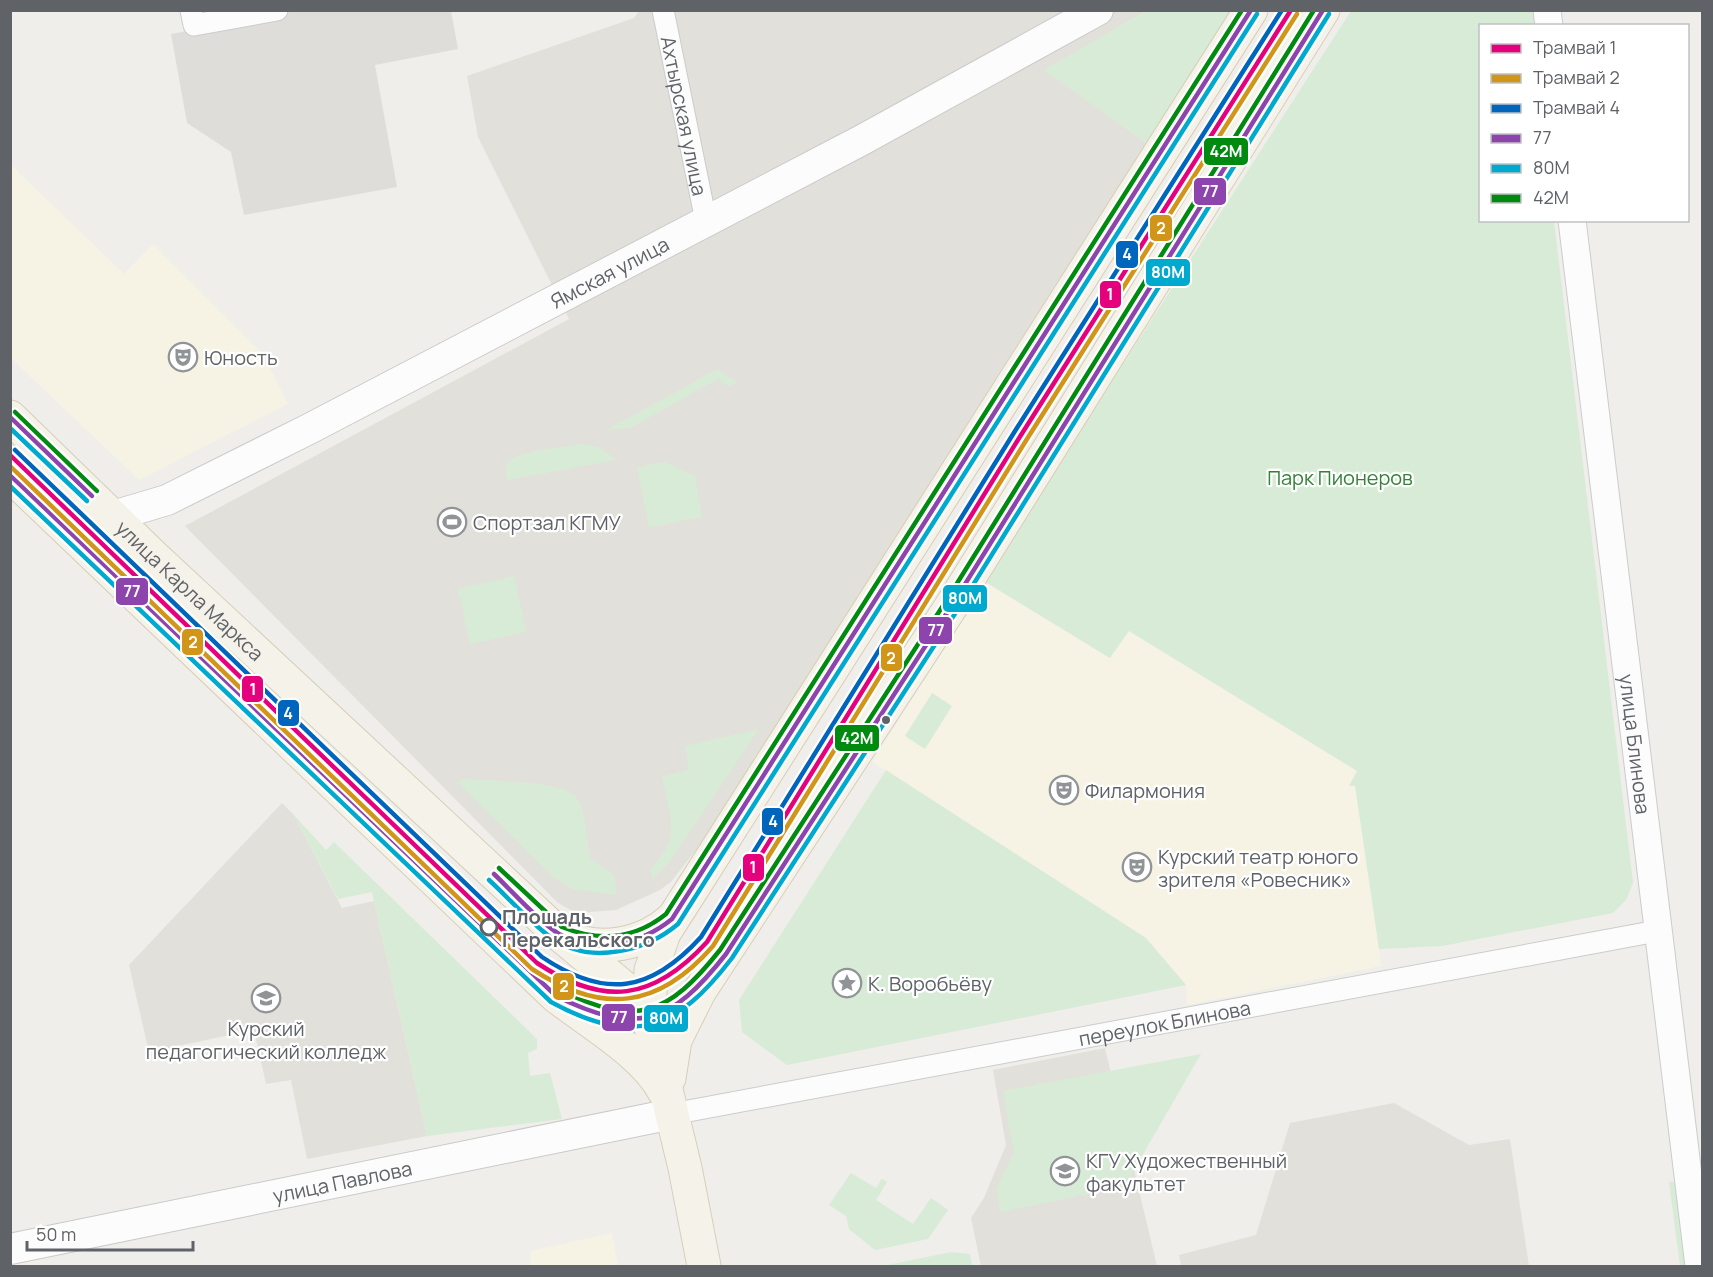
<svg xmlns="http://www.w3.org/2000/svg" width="1713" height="1277" font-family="Manrope,sans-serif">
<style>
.commercial{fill:#f7f3e4}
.industrial{fill:#dfddda}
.education{fill:#e2e0da}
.green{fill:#d8ebd6}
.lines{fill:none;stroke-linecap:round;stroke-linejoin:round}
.minor-casing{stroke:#cbcccc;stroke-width:23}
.tertiary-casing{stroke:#cbcccc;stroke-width:29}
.secondary-casing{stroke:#cacacb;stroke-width:32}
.primary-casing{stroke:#d7ceb8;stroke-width:35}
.minor{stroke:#fdfcfc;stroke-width:21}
.tertiary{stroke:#fdfcfc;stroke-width:27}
.secondary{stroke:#fdfcfc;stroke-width:30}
.primary{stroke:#f4f2e9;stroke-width:33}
.bus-1-casing{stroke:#fff;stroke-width:9}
.bus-2-casing{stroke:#fff;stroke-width:9}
.bus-3-casing{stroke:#fff;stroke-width:9}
.bus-1{stroke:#8e44ad;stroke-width:4.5}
.bus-2{stroke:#00a9ce;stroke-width:4.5}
.bus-3{stroke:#008a10;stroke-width:4.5}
.tram-1-casing{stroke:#fff;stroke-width:9}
.tram-2-casing{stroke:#fff;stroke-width:9}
.tram-3-casing{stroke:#fff;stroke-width:9}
.tram-1{stroke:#e5007d;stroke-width:4.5}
.tram-2{stroke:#d1951a;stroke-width:4.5}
.tram-3{stroke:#0065bd;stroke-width:4.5}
.bus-dot{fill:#5f6368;stroke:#fff;stroke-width:2}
.stop-dot{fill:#fff;stroke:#5f6368;stroke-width:3}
.labels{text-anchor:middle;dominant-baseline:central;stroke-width:4.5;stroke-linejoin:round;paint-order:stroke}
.street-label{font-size:20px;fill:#5f6368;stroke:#fff}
.poi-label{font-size:20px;fill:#5f6368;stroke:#fff;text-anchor:start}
.park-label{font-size:20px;fill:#348238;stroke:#fff}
.stop-label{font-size:20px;font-weight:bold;fill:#5f6368;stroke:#fff;text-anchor:start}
.line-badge{stroke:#fff;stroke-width:2}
.badge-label{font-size:16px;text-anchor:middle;font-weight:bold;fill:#fff}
</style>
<rect width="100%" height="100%" fill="#efeeea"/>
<g class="commercial">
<path d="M10,164L124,274L153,244L262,353L288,404L139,480L11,358Z"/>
<path d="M987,583L1109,658L1129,631L1357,771L1381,966L1187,1005L1186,985L1146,938L872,762Z"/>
<path d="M612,1233L618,1266H530L531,1251Z"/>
</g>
<path class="industrial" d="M296,11H451L458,49L375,65L397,187L244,215L231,152L187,123L171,34Z"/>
<g class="education">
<path d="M639,11H1146L1045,70L1149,145L706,837L671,882L660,890L616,910L576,913L558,903L185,526L569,319L478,137L467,76L634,18Z"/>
<path d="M282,803L294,815L342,908L374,901L427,1136L307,1159L291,1080L266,1084L254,1030L149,1052L129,965Z"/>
<path d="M1105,1048L1157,1266H981L971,1218L984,1198L1006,1145L993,1070Z"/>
<path d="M1394,1103L1469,1145L1510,1139L1529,1266H1181L1179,1255L1256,1235L1290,1123Z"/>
</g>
<g class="green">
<path d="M1146,11H1232L1149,145L1044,70Z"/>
<path d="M1351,11H1533L1535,25L1480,26V220L1554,221L1633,883L1626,900L1613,913L1442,946L1379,949L1355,786H1349L1357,771L1129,631L1110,658L987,583L988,573Z"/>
<path d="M718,369L737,382L729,387L718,379L632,427L604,431Z"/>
<path d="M582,444L599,447L616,460L507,480C506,474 504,468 508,462C519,451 566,447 582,444Z"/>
<path d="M665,462L695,476L702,517L649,527L637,467Z"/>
<path d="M514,576L526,632L470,644L458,589Z"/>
<path d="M932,693L952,706L925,749L905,736Z"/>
<path d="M759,729L671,860L653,879L650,869C683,837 669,817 662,776L689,770L685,746Z"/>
<path d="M886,770L1146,938L1186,985L787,1065L742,1032L739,1000Z"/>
<path d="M463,779C485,781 566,780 577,798C586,814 587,839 590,858L614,875L617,895L572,889L552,876L457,782Z"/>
<path d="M294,815L326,850L334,842L537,1039V1049L528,1053L530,1076L550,1073L562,1119L427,1136L372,892L338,899Z"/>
<path d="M1201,1054L1124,1187L1000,1212L996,1189L1014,1152L1003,1091Z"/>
<path d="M851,1173L876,1188L882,1179L887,1182L876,1200L913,1224L931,1198L948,1210L928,1239L875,1250L849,1229L846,1216L829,1205Z"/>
<path d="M1679,1181L1690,1266H1680L1669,1182Z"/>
<path d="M951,1252L970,1254L972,1266H883Z"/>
</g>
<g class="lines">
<g class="minor-casing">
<g id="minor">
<path d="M191,10L194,25L277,10"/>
<path id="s1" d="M663,10L706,221"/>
<path id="s2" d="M672,1114L1657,931"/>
</g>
</g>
<g class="tertiary-casing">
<g id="tertiary">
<path d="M1547,10L1549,26"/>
<path id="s3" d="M1572,220L1699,1266"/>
</g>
</g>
<g class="secondary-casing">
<g id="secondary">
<path id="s4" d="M113,516L167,500L309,429L862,140L1098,10"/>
<path id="s5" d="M10,1249L672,1114"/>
</g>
</g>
<g class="primary-casing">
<g id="primary">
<path id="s6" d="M10,417L152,555L558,933L629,992L649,1019"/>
<path d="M10,475L556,996C589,1022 645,1054 664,1091"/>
<path d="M565,936C599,954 645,944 672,919"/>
<path d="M669,1078L675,1040L699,992L952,605L1323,10"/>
<path d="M704,1266L685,1168L649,1019L651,970L664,933L1251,10"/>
</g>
</g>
<use href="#minor" class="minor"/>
<use href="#tertiary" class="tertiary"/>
<use href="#secondary" class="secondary"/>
<use href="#primary" class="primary"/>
<g class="bus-1-casing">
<g id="bus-1">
<path d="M10,417L92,496"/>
<path d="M10,475L556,996C637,1036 671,1024 726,954L952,605L1323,10"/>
<path d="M494,874C512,891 539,922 559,934C596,955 641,944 672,919L1251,10"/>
</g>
</g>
<g class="bus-2-casing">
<g id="bus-2">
<path d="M10,428L87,501"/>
<path d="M10,486L551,1002C634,1047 677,1030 732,958L958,609L1329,14"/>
<path d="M489,880C510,899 530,923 553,939C591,965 646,951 678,924L1257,14"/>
</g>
</g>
<g class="bus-3-casing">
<g id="bus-3">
<path d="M15,412L97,491"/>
<path d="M15,470L560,990C637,1028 668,1015 720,950L946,601L1314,10"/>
<path d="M499,868L562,927C599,942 635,939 666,914L1242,10"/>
</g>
</g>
<use href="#bus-1" class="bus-1"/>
<use href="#bus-2" class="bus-2"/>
<use href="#bus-3" class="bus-3"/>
<g class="tram-1-casing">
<path id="tram-1" d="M10,455L537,963C604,1007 653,1001 707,942L1021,435L1291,10"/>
</g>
<g class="tram-2-casing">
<path id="tram-2" d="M10,466L532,969C602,1015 658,1009 713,946L1027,439L1297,14"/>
</g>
<g class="tram-3-casing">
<path id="tram-3" d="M15,450L542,957C605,999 650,993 701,937L1015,431L1282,10"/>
</g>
<use href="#tram-1" class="tram-1"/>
<use href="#tram-2" class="tram-2"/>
<use href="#tram-3" class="tram-3"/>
</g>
<defs>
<g id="theatre-ring" transform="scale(1.5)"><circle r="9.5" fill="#fff" stroke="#919496" stroke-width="1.5"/><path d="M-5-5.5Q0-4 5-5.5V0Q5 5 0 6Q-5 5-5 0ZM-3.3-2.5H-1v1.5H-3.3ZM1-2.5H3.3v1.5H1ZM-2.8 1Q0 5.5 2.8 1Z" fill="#919496"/></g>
<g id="stadium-ring" transform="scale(1.5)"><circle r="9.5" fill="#fff" stroke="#919496" stroke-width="1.5"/><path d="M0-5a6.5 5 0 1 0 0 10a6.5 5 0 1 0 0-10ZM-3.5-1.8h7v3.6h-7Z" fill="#919496"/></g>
<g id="sight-ring" transform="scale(1.5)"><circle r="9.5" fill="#fff" stroke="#919496" stroke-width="1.5"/><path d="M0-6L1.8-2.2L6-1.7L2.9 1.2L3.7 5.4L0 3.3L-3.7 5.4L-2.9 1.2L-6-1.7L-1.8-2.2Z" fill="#919496"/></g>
<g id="university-ring" transform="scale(1.5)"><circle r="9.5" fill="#fff" stroke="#919496" stroke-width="1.5"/><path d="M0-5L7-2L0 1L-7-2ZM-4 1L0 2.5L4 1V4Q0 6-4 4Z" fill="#919496"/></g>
</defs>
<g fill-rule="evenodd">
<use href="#theatre-ring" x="183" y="357"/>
<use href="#stadium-ring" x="452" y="522"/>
<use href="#theatre-ring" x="1064" y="790"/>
<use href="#theatre-ring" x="1137" y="867"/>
<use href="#sight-ring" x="847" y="983"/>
<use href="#university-ring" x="266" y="998"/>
<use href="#university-ring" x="1065" y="1171"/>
</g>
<circle class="bus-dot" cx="886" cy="720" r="5"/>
<circle class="stop-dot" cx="489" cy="927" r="8"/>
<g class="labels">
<g class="street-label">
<text stroke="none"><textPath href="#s1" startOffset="108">Ахтырская улица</textPath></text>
<text stroke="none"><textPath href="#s4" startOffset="554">Ямская улица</textPath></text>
<text stroke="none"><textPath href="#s6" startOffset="250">улица Карла Маркса</textPath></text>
<text stroke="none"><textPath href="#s3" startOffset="528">улица Блинова</textPath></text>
<text stroke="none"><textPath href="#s2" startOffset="501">переулок Блинова</textPath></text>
<text stroke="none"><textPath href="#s5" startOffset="339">улица Павлова</textPath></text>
</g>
<g class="poi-label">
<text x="204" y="357">Юность</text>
<text x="473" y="522">Спортзал КГМУ</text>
<text x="1085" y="790">Филармония</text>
<text x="1158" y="856">Курский театр юного<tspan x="1158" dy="23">зрителя «Ровесник»</tspan></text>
<text x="868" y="983">К. Воробьёву</text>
<text x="266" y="1028" text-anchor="middle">Курский<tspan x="266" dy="23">педагогический колледж</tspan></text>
<text x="1086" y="1160">КГУ Художественный<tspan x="1086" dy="23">факультет</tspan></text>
</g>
<g class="park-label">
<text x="1340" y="477">Парк Пионеров</text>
</g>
<g class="stop-label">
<text x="502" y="916">Площадь<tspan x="502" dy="23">Перекальского</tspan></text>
</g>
</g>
<g class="line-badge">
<rect x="1203" y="137" width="46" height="29" rx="6" fill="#008a10"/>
<rect x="1193" y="177" width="34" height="29" rx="6" fill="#8e44ad"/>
<rect x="1149" y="214" width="24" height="28" rx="6" fill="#d1951a"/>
<rect x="1115" y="240" width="24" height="29" rx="6" fill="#0065bd"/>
<rect x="1145" y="258" width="46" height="29" rx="6" fill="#00a9ce"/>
<rect x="1099" y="280" width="23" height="29" rx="6" fill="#e5007d"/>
<rect x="115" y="577" width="34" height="29" rx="6" fill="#8e44ad"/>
<rect x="942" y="584" width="46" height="29" rx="6" fill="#00a9ce"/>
<rect x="918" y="616" width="35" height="29" rx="6" fill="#8e44ad"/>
<rect x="181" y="628" width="23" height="28" rx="6" fill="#d1951a"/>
<rect x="880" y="643" width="23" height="29" rx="6" fill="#d1951a"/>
<rect x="241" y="675" width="23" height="28" rx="6" fill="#e5007d"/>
<rect x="277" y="699" width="23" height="28" rx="6" fill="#0065bd"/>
<rect x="834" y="724" width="46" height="28" rx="6" fill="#008a10"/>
<rect x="761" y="807" width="23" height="29" rx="6" fill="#0065bd"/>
<rect x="742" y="853" width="23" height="29" rx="6" fill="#e5007d"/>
<rect x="552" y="972" width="23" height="29" rx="6" fill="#d1951a"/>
<rect x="601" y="1003" width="35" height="29" rx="6" fill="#8e44ad"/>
<rect x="643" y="1004" width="46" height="29" rx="6" fill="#00a9ce"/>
</g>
<g class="badge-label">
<text x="1226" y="157">42M</text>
<text x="1210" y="197">77</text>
<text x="1161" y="234">2</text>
<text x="1127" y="260">4</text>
<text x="1168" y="278">80М</text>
<text x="1110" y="300">1</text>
<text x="132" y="597">77</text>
<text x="965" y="604">80М</text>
<text x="936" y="636">77</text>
<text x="193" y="648">2</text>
<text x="891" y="664">2</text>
<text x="253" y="695">1</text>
<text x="288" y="719">4</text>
<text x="857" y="744">42M</text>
<text x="773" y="827">4</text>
<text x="753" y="873">1</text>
<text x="564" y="992">2</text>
<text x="619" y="1023">77</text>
<text x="666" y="1024">80М</text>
</g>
<rect width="1713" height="1277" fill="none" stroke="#5f6368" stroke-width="24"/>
<rect x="1479" y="24" width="210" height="198" fill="#ffffff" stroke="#bfc1c3" stroke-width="1.5"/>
<rect x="1491" y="44" width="30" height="9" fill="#e5007d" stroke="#bfc1c3" stroke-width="1.5"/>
<text x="1533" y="54" font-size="18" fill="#5f6368">Трамвай 1</text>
<rect x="1491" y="74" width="30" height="9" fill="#d1951a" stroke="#bfc1c3" stroke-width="1.5"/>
<text x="1533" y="84" font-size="18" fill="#5f6368">Трамвай 2</text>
<rect x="1491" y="104" width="30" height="9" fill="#0065bd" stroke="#bfc1c3" stroke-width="1.5"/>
<text x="1533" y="114" font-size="18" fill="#5f6368">Трамвай 4</text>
<rect x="1491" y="134" width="30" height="9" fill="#8e44ad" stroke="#bfc1c3" stroke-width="1.5"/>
<text x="1533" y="144" font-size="18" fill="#5f6368">77</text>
<rect x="1491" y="164" width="30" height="9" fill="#00a9ce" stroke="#bfc1c3" stroke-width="1.5"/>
<text x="1533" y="174" font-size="18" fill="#5f6368">80М</text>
<rect x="1491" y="194" width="30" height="9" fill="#008a10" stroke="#bfc1c3" stroke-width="1.5"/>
<text x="1533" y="204" font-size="18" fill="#5f6368">42M</text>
<path d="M27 1241v9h166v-9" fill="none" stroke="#5f6368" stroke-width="3"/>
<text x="36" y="1241" font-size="18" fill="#5f6368" stroke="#ffffff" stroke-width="4.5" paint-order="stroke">50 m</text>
</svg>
